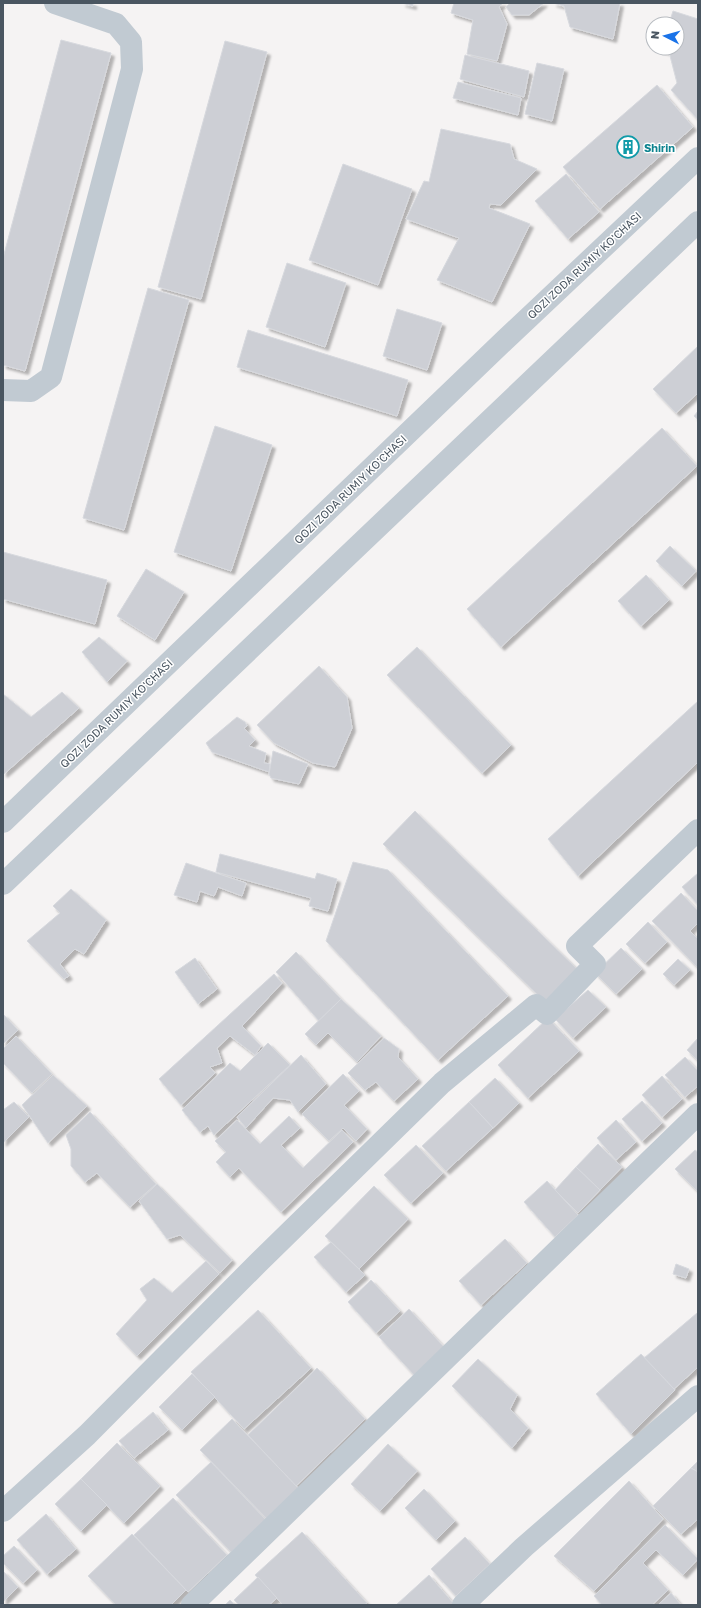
<svg xmlns="http://www.w3.org/2000/svg" width="701" height="1608" font-family="'Golos Text',sans-serif">
<style>
.building{fill:#cdcfd5;stroke:#d7d9de;filter:url(#shadow)}
.lines{fill:none;stroke-linecap:round;stroke-linejoin:round}
.minor{stroke:#c1cad2;stroke-width:22}
.labels{text-anchor:middle;dominant-baseline:central;stroke-width:3;stroke-linejoin:round;paint-order:stroke}
.culture-label{font-size:11px;font-weight:bold;fill:#0d838f;stroke:#fff;text-anchor:start}
.street-label{font-size:11px;fill:#4a5661;stroke:#fff}
</style>
<defs>
<filter id="shadow"><feDropShadow dx="3.5" dy="3.5" stdDeviation="1" flood-color="#0004"/></filter>
</defs>
<rect width="100%" height="100%" fill="#f5f3f3"/>
<g class="building">
<path d="M402,3H413V6Z"/>
<path d="M454,3H503L499,7L507,24L497,61L467,54L473,20L451,13Z"/>
<path d="M510,3H544L529,15H512L506,7Z"/>
<path d="M553,3H620L613,39L570,27L564,6Z"/>
<path d="M673,11L698,19V120L671,90L677,83L669,52L661,50V48H677V24H669Z"/>
<path d="M61,40L111,53L25,371L3,365V258Z"/>
<path d="M225,41L267,52L201,299L158,287Z"/>
<path d="M465,55L529,71L524,97L460,79Z"/>
<path d="M537,63L564,69L552,121L525,114Z"/>
<path d="M458,82L521,98L518,115L453,98Z"/>
<path d="M657,85L693,127L600,209L563,167Z"/>
<path d="M441,129L510,144L514,159L537,169L501,205L490,204L489,208L530,224L492,302L437,280L459,238L406,219L424,181L429,182Z"/>
<path d="M343,164L412,189L378,285L309,260Z"/>
<path d="M566,174L599,212L568,239L535,201Z"/>
<path d="M287,263L346,283L325,347L266,327Z"/>
<path d="M148,288L189,300L124,530L83,518Z"/>
<path d="M397,309L442,323L427,370L383,356Z"/>
<path d="M248,330L408,380L397,416L237,367Z"/>
<path d="M698,346V393L676,413L653,389Z"/>
<path d="M698,411V420L694,416Z"/>
<path d="M215,426L272,445L231,571L174,552Z"/>
<path d="M662,428L697,466L501,647L467,609Z"/>
<path d="M670,546L696,571L682,586L656,561Z"/>
<path d="M3,552L107,580L95,624L3,599Z"/>
<path d="M146,569L184,592L155,640L117,616Z"/>
<path d="M646,575L669,600L641,626L618,601Z"/>
<path d="M99,637L127,661L107,682L82,652Z"/>
<path d="M417,647L511,745L482,773L387,675Z"/>
<path d="M319,666L347,697L352,728L335,767L313,763L274,743L257,725Z"/>
<path d="M62,692L79,708L4,774L3,773V694L31,717Z"/>
<path d="M698,701V762L578,876L548,839Z"/>
<path d="M237,717L245,722L247,726L244,728L255,740L249,746L266,753L264,763L270,764L269,772L212,752L206,743Z"/>
<path d="M273,751L308,764L299,784L271,778L269,774Z"/>
<path d="M415,811L579,971L547,1004L383,844Z"/>
<path d="M220,854L315,879L317,873L337,879L328,911L309,906L311,898L216,872Z"/>
<path d="M353,862L388,870L508,996L438,1060L326,941Z"/>
<path d="M186,863L246,883L242,896L218,887L214,896L200,891L197,902L174,895Z"/>
<path d="M698,873V905L682,887Z"/>
<path d="M71,889L106,920L84,954L75,949L60,964L69,976L64,979L27,941L60,913L53,906Z"/>
<path d="M681,893L698,911V923L690,931L698,939V968L652,921Z"/>
<path d="M648,922L667,942L645,963L626,944Z"/>
<path d="M621,948L642,969L616,994L595,973Z"/>
<path d="M296,952L341,999L319,1021L276,972Z"/>
<path d="M195,958L217,989L198,1004L175,972Z"/>
<path d="M678,959L690,970L674,985L663,974Z"/>
<path d="M274,974L282,983L242,1026L261,1046L255,1055L230,1036L217,1048L222,1063L210,1067L215,1073L181,1105L159,1079Z"/>
<path d="M588,990L606,1007L573,1038L555,1019Z"/>
<path d="M341,999L381,1036L357,1062L328,1033L316,1045L305,1034Z"/>
<path d="M3,1014L18,1030L3,1044Z"/>
<path d="M548,1018L579,1051L528,1098L498,1065Z"/>
<path d="M16,1036L52,1074L32,1093L3,1063V1049Z"/>
<path d="M384,1038L399,1049L398,1057L418,1079L394,1101L376,1082L365,1090L348,1073Z"/>
<path d="M698,1038V1061L687,1050Z"/>
<path d="M268,1043L290,1065L214,1135L208,1126L200,1132L182,1110L230,1063L240,1071Z"/>
<path d="M301,1055L326,1084L298,1112L290,1100L273,1098L246,1128L237,1117Z"/>
<path d="M685,1057L698,1071V1086L685,1097L665,1075Z"/>
<path d="M343,1074L359,1091L344,1105L367,1129L356,1141L343,1128L329,1141L302,1114Z"/>
<path d="M53,1075L87,1106L48,1143L22,1105Z"/>
<path d="M662,1076L682,1099L662,1117L642,1095Z"/>
<path d="M495,1078L519,1103L493,1128L469,1102Z"/>
<path d="M642,1101L662,1123L642,1141L622,1119Z"/>
<path d="M14,1102L29,1117L3,1143V1110Z"/>
<path d="M469,1102L493,1128L446,1171L422,1146Z"/>
<path d="M90,1112L156,1184L130,1207L97,1173L85,1182L71,1166V1149L66,1135Z"/>
<path d="M289,1116L300,1128L281,1145L303,1168L342,1130L353,1142L281,1212L239,1168L230,1177L216,1162L226,1152L215,1141L237,1120L260,1144Z"/>
<path d="M616,1120L636,1142L616,1160L597,1138Z"/>
<path d="M598,1144L622,1167L600,1190L576,1167Z"/>
<path d="M416,1145L443,1173L411,1203L384,1175Z"/>
<path d="M695,1150L698,1152V1190L697,1191L675,1169Z"/>
<path d="M576,1167L600,1190L578,1213L555,1190Z"/>
<path d="M547,1181L578,1215L555,1237L524,1202Z"/>
<path d="M157,1184L232,1260L220,1273L180,1235L167,1239L139,1201Z"/>
<path d="M374,1186L408,1219L359,1269L325,1236Z"/>
<path d="M505,1239L527,1263L481,1305L459,1281Z"/>
<path d="M331,1242L365,1275L346,1292L314,1257Z"/>
<path d="M206,1261L219,1274L137,1356L116,1334L147,1300L140,1289L154,1278L172,1293Z"/>
<path d="M676,1264L689,1269L686,1278L673,1274Z"/>
<path d="M371,1280L400,1311L376,1333L348,1302Z"/>
<path d="M409,1309L444,1347L414,1375L379,1337Z"/>
<path d="M258,1310L311,1368L244,1429L191,1372Z"/>
<path d="M697,1313L698,1314V1367L674,1389L644,1358Z"/>
<path d="M641,1354L675,1390L631,1434L596,1394Z"/>
<path d="M478,1359L517,1395L510,1409L528,1428L512,1448L452,1386Z"/>
<path d="M317,1368L365,1419L296,1486L248,1435Z"/>
<path d="M192,1374L215,1397L182,1430L159,1407Z"/>
<path d="M153,1412L168,1430L134,1458L119,1441Z"/>
<path d="M232,1419L301,1491L269,1521L200,1450Z"/>
<path d="M117,1443L160,1486L124,1523L81,1479Z"/>
<path d="M388,1444L417,1471L380,1511L351,1484Z"/>
<path d="M698,1461V1472L691,1468Z"/>
<path d="M211,1462L266,1520L231,1552L176,1495Z"/>
<path d="M691,1468L698,1472V1519L681,1534L653,1506Z"/>
<path d="M81,1479L107,1505L81,1531L55,1504Z"/>
<path d="M629,1481L663,1519L594,1591L554,1556Z"/>
<path d="M424,1489L455,1521L436,1540L405,1508Z"/>
<path d="M173,1498L227,1555L188,1592L134,1535Z"/>
<path d="M46,1514L76,1549L47,1574L17,1540Z"/>
<path d="M665,1525L698,1559L683,1575L656,1550L643,1563L668,1590L652,1605H602L594,1596Z"/>
<path d="M302,1532L367,1603L364,1605H283L255,1575Z"/>
<path d="M132,1534L186,1590L171,1605H116L88,1576Z"/>
<path d="M465,1537L490,1564L456,1596L431,1569Z"/>
<path d="M14,1546L37,1570L23,1583L3,1563V1556Z"/>
<path d="M3,1571L18,1587L3,1602Z"/>
<path d="M429,1575L454,1604L453,1605H396Z"/>
<path d="M258,1577L277,1598L269,1605H239L234,1600Z"/>
<path d="M671,1593L681,1605H658Z"/>
<path d="M230,1600L235,1605H225Z"/>
</g>
<g class="lines">
<g class="minor">
<path d="M3,390L31,391L51,377L132,69L131,42L116,24L55,3"/>
<path d="M3,822L507,338L698,158"/>
<path d="M3,884L698,222"/>
<path d="M3,1511L87,1435L258,1263L442,1083L536,1005L547,1014L595,964L577,946L698,830"/>
<path d="M192,1605L698,1114"/>
<path d="M463,1605L524,1547L698,1396"/>
</g>
</g>
<defs>
<g id="building-ring" transform="scale(1.15)"><circle r="9.5" fill="#fff" stroke="#0f9aa8" stroke-width="1.5"/><path d="M-4-6H4V6H1V3H-1V6H-4ZM-2.5-4.3h1.7v1.8h-1.7ZM.8-4.3h1.7v1.8H.8ZM-2.5-1h1.7V.8h-1.7ZM.8-1h1.7V.8H.8Z" fill="#0f9aa8"/></g>
</defs>
<g fill-rule="evenodd">
<use href="#building-ring" x="628" y="147"/>
</g>
<g class="labels">
<g class="culture-label">
<text x="644" y="147">Shirin</text>
</g>
<g class="street-label">
<text transform="translate(584 265) rotate(-43)">QOZI ZODA RUMIY KO'CHASI</text>
<text transform="translate(350 489) rotate(-44)">QOZI ZODA RUMIY KO'CHASI</text>
<text transform="translate(116 713) rotate(-44)">QOZI ZODA RUMIY KO'CHASI</text>
</g>
</g>
<rect width="701" height="1608" fill="none" stroke="#4a5661" stroke-width="8"/>
<g transform="translate(665 36) rotate(276)"><circle r="19" fill="#ffffff" stroke="#b7bbc0"/>
<path d="M0-3L7 15L0 10L-7 15Z" fill="#1a73e8"/>
<text y="-6" font-size="11" font-weight="bold" text-anchor="middle" fill="#4a5661">N</text>
</g>
</svg>
